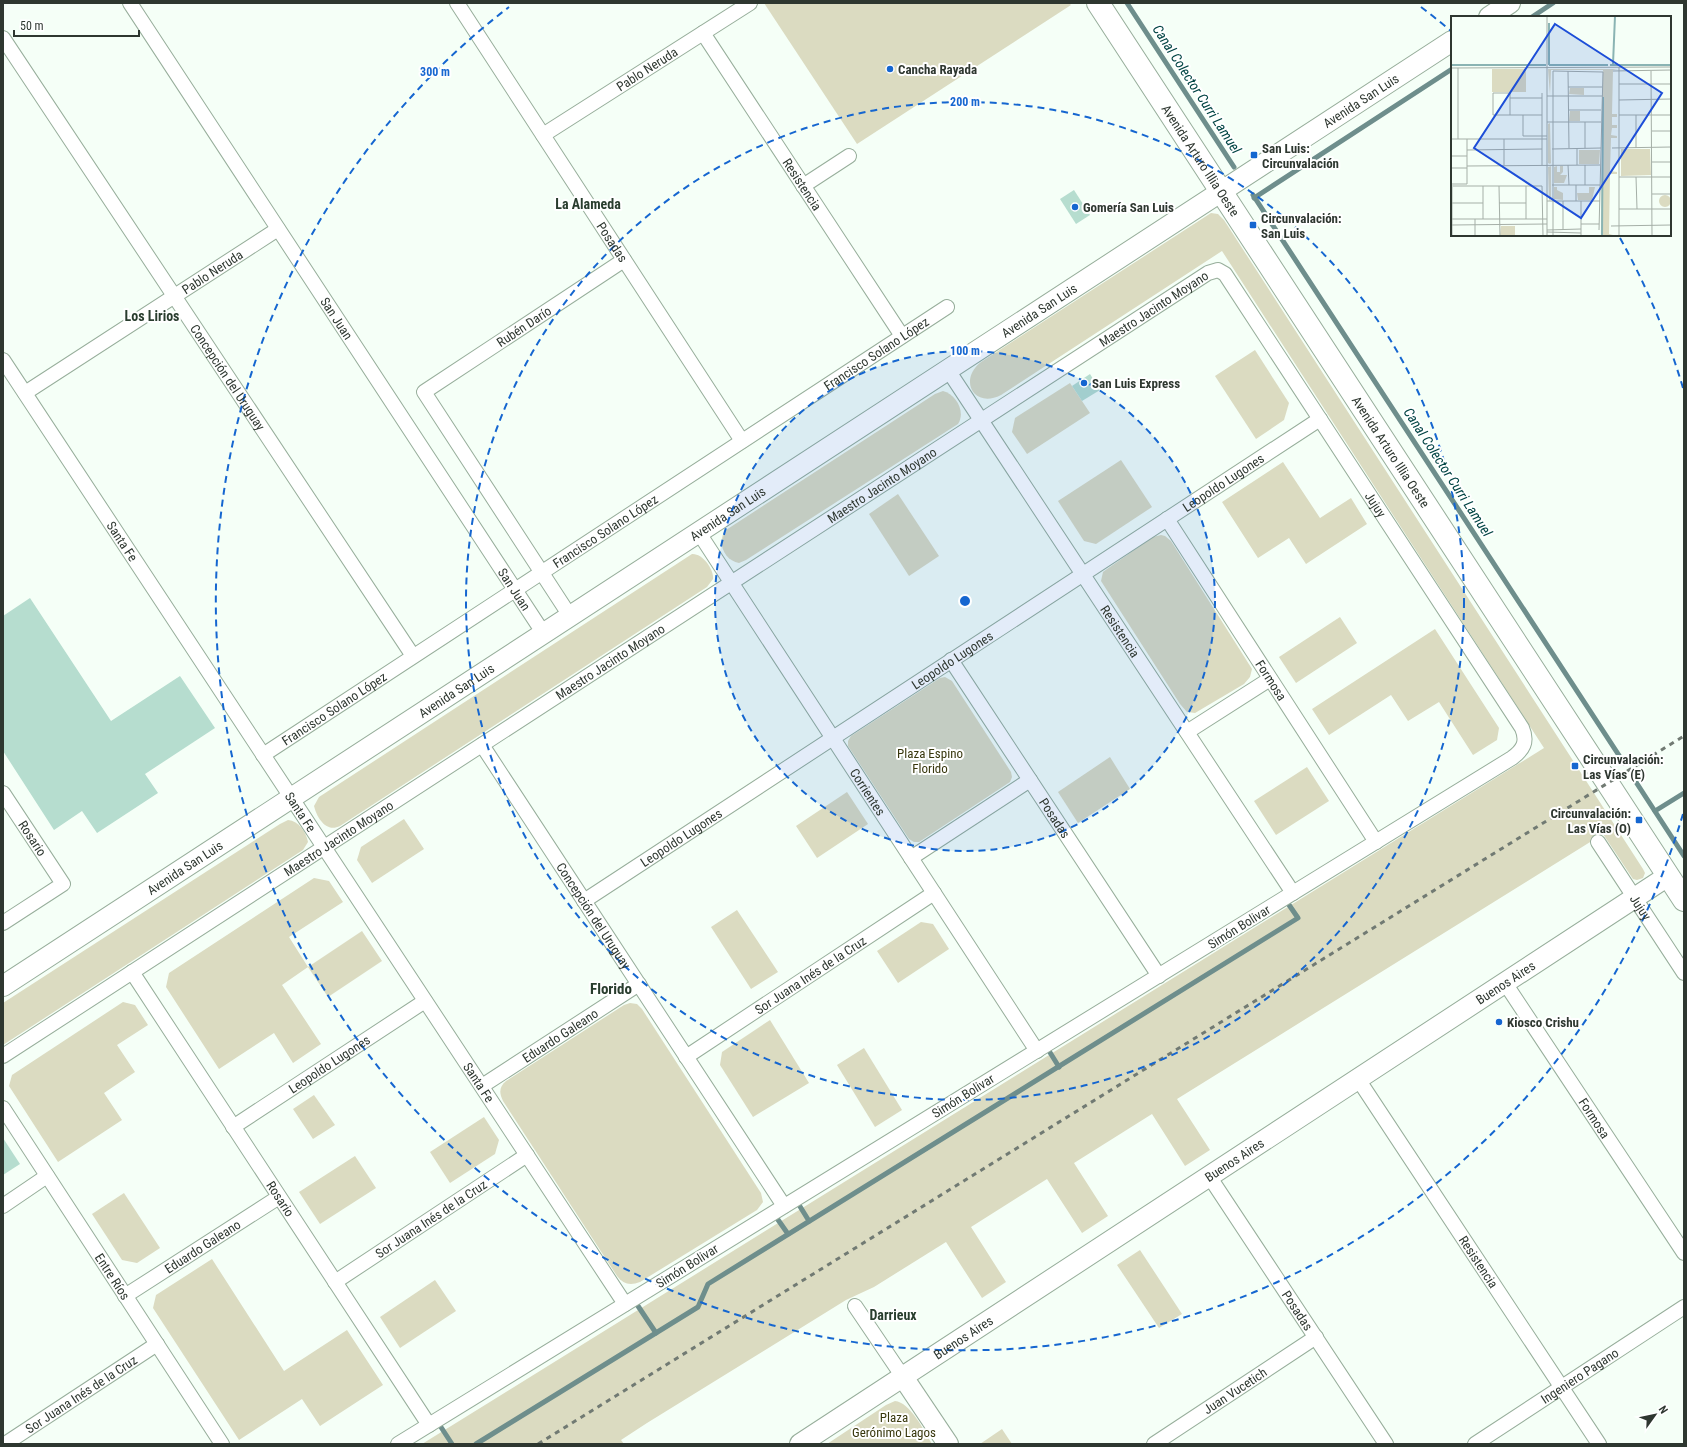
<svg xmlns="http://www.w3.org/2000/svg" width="1687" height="1447" font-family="'Roboto Condensed',sans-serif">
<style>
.green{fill:#dbdbc1}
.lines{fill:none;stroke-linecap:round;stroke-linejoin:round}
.stream{stroke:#6e8e8c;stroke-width:5}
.building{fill:#b6ddcf}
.street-casing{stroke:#97ae9b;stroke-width:16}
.secondary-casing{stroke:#97ae9b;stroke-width:22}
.primary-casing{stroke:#97ae9b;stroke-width:24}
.street{stroke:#fff;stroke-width:14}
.secondary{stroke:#fff;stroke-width:20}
.primary{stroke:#fff;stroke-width:22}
.rail{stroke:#717a73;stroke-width:3;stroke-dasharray:5 5;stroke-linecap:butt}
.ring{fill:none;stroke:#1566d0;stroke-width:2;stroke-dasharray:7 5}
.poi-dot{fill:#1566d0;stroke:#fff;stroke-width:1.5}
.labels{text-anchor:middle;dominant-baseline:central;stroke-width:4;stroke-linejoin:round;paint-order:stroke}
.street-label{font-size:13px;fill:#2e3730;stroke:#fff}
.poi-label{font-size:13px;font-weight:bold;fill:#2e3730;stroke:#fff;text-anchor:start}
.park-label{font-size:13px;fill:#38370d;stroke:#fff}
.water-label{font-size:14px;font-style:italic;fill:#004443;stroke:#fff}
.neighbourhood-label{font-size:14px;font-weight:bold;fill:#293d2e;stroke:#fff}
.quarter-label{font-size:15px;font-weight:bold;fill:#293d2e;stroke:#fff}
.inset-river{fill:none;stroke:#8ab4b3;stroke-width:2}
.inset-road{fill:none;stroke:#a5afa7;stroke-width:1}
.view{fill:#1d4ed8;fill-opacity:0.15;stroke:#1d4ed8;stroke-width:2}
.inset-edge{fill:none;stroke:#2e3730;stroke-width:2}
.centre{fill:#1566d0;stroke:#fff;stroke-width:2}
.ring-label{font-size:12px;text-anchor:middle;font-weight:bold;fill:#1566d0;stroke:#fff;stroke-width:4;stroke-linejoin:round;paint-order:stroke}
</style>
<rect width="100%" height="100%" fill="#f5fff7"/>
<g class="green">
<path d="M764,3H1069L1071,5L857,144Z"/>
<path d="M1211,213L1218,214L1224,220L1643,869L1645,873L1643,878L1637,880L1633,879L1603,834L1177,1099L1210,1150L1185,1166L1152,1114L1074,1163L1108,1216L1082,1233L1047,1179L971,1227L1006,1282L982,1298L946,1242L874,1287L846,1300L647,1423L621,1440L624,1444H422L1544,748L1222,251L1001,395C974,409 958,380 981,362Z"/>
<path d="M1255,350L1289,403L1284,420L1256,439L1215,376Z"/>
<path d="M1070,383L1090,413L1027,454L1012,432L1015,418Z"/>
<path d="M943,391C956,394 966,412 958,424L746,560L739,563C724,561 716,541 726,530L935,394Z"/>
<path d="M1121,460L1152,507L1096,544L1084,541L1058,501Z"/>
<path d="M1283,462L1320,518L1351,498L1367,524L1306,564L1289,538L1258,558L1222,502Z"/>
<path d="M898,494L939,556L909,576L869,514Z"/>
<path d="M1161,535L1165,536L1171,541L1252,669L1250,677L1244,684L1195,713L1187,712L1180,704L1101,581L1103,572L1107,569L1153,537Z"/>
<path d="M692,554C702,553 714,569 713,579L707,587L340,826C326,833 317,818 314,806L319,797Z"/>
<path d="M1340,617L1357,643L1296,683L1279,657Z"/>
<path d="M1435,629L1499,728L1497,740L1473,755L1439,702L1408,721L1391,695L1329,735L1312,709Z"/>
<path d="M945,677L952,681L1011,772L1012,777L1010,782L919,842H914L909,839L848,746V741L851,736L940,678Z"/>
<path d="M1110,757L1130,789L1078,823L1058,792Z"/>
<path d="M1307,767L1329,801L1276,835L1254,801Z"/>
<path d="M847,792L868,824L817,858L796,826Z"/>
<path d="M404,819L424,849L372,883L357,860L361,847Z"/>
<path d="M288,820C299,821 306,832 308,842L303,850L3,1045V1003L280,824Z"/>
<path d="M314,878L329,881L343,902L289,937L308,967L362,931L382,961L328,997L308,967L282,985L321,1044L293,1063L274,1033L219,1069L166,987L169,973Z"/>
<path d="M737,910L778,972L751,989L711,927Z"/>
<path d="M921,922L933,924L949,949L898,983L877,951Z"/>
<path d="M123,1002L135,1005L148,1025L117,1045L135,1072L104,1093L122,1120L58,1162L9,1086L12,1075Z"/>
<path d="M630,1003L637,1004L642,1009L761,1193L763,1202L757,1210L640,1282C630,1286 623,1284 617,1276L503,1101C499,1093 499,1087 506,1081L624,1005Z"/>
<path d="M770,1020L809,1083L753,1117L720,1065L722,1052Z"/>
<path d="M864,1048L902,1110L875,1127L837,1065Z"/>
<path d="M314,1095L335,1125L313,1139L293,1109Z"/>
<path d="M484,1117L499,1140L495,1154L450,1183L430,1152Z"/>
<path d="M355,1156L376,1188L320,1224L299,1192Z"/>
<path d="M124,1193L160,1248L137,1263L122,1260L92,1214Z"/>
<path d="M1140,1250L1182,1314L1159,1328L1117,1265Z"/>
<path d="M212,1259L284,1371L347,1330L383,1385L320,1426L302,1399L239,1440L153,1308L156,1295Z"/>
<path d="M435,1280L456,1311L400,1348L380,1317Z"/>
<path d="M895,1401C910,1402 925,1432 932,1444H827L886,1405Z"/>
<path d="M1002,1429L1012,1444H980Z"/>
</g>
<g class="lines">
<g class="stream">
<path d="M1127,3L1234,167"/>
<path d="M1532,17L1553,3"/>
<path d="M1253,195L1624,763"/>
<path d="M1254,198L1452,69"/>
<path d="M1634,779L1684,856"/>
<path d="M1655,811L1684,793"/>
<path d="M1046,1046L1059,1067"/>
<path d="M796,1200L809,1221"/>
<path d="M774,1214L788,1234"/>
<path d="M634,1300L656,1333"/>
<path d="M437,1421L452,1444"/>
<path d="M476,1444L698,1307L708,1284L1298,918L1285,899"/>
</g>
</g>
<g class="building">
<path d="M1074,190L1090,215L1076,224L1060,199Z"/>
<path d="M1090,374L1100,390L1082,401L1072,386Z"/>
<path d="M30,598L111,721L180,676L215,728L145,774L158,793L97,833L82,811L54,830L3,751V616Z"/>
<path d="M3,1138L20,1164L3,1175Z"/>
</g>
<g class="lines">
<g class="street-casing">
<g id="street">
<path id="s1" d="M130,3L544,634"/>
<path id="s2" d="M457,3L742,441"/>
<path id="s3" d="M703,33L902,336"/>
<path id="s4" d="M3,38L413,656"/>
<path id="s5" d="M543,135L750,3"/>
<path d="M803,186L849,156"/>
<path id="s6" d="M3,360L625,1304"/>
<path id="s7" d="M948,370L1293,893"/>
<path id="s8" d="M25,393L278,229"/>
<path id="s9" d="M1167,519L1376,842"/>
<path id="s10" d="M699,533L1037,1051"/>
<path id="s11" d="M570,616L424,392L624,260"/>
<path id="s12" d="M951,660L1159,976"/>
<path d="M1187,732L1270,679"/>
<path id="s13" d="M482,745L784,1206"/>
<path id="s14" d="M263,755L947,307"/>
<path id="s15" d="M3,793L63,884L3,923"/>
<path id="s16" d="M1598,842L1684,973"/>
<path d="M911,858L1030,780"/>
<path id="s17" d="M584,901L1320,419"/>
<path id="s18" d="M132,972L429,1425"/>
<path id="s19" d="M1505,983L1684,1253"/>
<path id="s20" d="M3,1056L1208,273L1218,270L1225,274L1522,728C1528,742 1523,750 1512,758L398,1444"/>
<path id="s21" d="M686,1057L934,893"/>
<path id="s22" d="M1358,1079L1599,1444"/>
<path id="s23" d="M482,1086L639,984"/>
<path id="s24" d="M3,1108L222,1444"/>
<path id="s25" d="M233,1127L425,1001"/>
<path id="s26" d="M1209,1176L1386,1444"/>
<path d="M3,1206L47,1176"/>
<path id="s27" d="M335,1282L527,1155"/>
<path id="s28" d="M125,1296L279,1197"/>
<path d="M855,1306L903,1377"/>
<path id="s29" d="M5,1444L157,1344"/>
<path id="s30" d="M1154,1444L1316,1337"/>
<path id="s31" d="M1475,1444L1684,1307"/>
</g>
</g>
<g class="secondary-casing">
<g id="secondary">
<path d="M1489,17L1510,3"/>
<path id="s32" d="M3,986L1452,41"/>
<path d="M903,1377L948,1444"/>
<path id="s33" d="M800,1444L1668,876"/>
</g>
</g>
<g class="primary-casing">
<g id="primary">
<path id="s34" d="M1098,3L1684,900"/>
</g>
</g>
<use href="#street" class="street"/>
<use href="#secondary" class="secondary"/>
<use href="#primary" class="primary"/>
<path class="rail" d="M538,1444L1684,736"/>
</g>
<circle cx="965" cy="601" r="250" fill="#1566d0" fill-opacity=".12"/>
<g class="ring">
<circle cx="965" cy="601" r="250"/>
<circle cx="965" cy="601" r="499"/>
<path d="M1683 814A749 749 0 1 1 509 7M1421 7A749 749 0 0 1 1451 31M1620 238A749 749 0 0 1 1683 388"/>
</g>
<g class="poi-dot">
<circle cx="890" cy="69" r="4"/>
<rect x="1250" y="151" width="8" height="8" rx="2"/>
<circle cx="1075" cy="207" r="4"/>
<rect x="1249" y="221" width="8" height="8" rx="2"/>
<circle cx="1084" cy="383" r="4"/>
<rect x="1571" y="762" width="8" height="8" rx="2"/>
<rect x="1635" y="816" width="8" height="8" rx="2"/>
<circle cx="1499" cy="1022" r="4"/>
</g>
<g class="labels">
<g class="street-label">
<text stroke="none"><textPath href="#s5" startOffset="123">Pablo Neruda</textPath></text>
<text stroke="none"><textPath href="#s32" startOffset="1621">Avenida San Luis</textPath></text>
<text stroke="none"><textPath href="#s34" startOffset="188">Avenida Arturo Illia Oeste</textPath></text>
<text stroke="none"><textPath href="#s3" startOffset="181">Resistencia</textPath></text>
<text stroke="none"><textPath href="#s2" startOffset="285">Posadas</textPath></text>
<text stroke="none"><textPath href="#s8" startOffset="223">Pablo Neruda</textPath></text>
<text stroke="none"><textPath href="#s20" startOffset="1372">Maestro Jacinto Moyano</textPath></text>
<text stroke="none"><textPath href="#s32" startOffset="1237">Avenida San Luis</textPath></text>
<text stroke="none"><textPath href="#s1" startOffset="377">San Juan</textPath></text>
<text stroke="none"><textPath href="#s11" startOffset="387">Rubén Darío</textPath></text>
<text stroke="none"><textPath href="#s14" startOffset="733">Francisco Solano López</textPath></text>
<text stroke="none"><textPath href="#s4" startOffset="407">Concepción del Uruguay</textPath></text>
<text stroke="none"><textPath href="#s34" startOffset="536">Avenida Arturo Illia Oeste</textPath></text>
<text stroke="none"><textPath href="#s17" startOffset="764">Leopoldo Lugones</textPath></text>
<text stroke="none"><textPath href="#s20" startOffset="1048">Maestro Jacinto Moyano</textPath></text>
<text stroke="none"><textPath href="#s20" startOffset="1731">Jujuy</textPath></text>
<text stroke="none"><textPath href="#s32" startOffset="865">Avenida San Luis</textPath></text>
<text stroke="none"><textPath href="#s14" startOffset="409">Francisco Solano López</textPath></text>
<text stroke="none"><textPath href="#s6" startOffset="217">Santa Fe</textPath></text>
<text stroke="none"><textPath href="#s1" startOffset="701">San Juan</textPath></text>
<text stroke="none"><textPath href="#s7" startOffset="313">Resistencia</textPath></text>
<text stroke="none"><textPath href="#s17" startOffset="440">Leopoldo Lugones</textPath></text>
<text stroke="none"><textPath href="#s20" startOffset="724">Maestro Jacinto Moyano</textPath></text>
<text stroke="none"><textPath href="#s9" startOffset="192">Formosa</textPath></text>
<text stroke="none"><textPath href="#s32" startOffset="541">Avenida San Luis</textPath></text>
<text stroke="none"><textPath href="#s14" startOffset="85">Francisco Solano López</textPath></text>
<text stroke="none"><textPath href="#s10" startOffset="309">Corrientes</textPath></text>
<text stroke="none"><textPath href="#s6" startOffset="541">Santa Fe</textPath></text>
<text stroke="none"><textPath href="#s12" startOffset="189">Posadas</textPath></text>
<text stroke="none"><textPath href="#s17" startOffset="116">Leopoldo Lugones</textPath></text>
<text stroke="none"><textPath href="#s15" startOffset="54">Rosario</textPath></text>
<text stroke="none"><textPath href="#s20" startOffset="400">Maestro Jacinto Moyano</textPath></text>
<text stroke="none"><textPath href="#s32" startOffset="217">Avenida San Luis</textPath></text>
<text stroke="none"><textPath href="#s16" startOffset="78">Jujuy</textPath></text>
<text stroke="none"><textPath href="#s13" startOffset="204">Concepción del Uruguay</textPath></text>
<text transform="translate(1239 927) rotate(-32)">Simón Bolivar</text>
<text stroke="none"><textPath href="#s21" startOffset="149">Sor Juana Inés de la Cruz</textPath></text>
<text stroke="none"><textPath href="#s33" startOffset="843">Buenos Aires</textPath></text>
<text stroke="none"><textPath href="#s23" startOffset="93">Eduardo Galeano</textPath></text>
<text stroke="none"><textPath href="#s25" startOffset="115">Leopoldo Lugones</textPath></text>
<text stroke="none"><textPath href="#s6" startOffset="865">Santa Fe</textPath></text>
<text transform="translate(963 1096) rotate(-32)">Simón Bolivar</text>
<text stroke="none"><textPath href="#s19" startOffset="162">Formosa</textPath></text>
<text stroke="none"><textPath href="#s33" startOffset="519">Buenos Aires</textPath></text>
<text stroke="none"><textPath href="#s18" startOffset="271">Rosario</textPath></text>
<text stroke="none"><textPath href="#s27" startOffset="115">Sor Juana Inés de la Cruz</textPath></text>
<text stroke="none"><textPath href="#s28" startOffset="92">Eduardo Galeano</textPath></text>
<text stroke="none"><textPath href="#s22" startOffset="219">Resistencia</textPath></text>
<text transform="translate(687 1266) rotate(-32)">Simón Bolivar</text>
<text stroke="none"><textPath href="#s24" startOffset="201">Entre Ríos</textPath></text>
<text stroke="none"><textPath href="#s26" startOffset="161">Posadas</textPath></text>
<text stroke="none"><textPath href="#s33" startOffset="195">Buenos Aires</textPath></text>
<text stroke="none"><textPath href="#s31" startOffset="125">Ingeniero Pagano</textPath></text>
<text stroke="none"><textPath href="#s30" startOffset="97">Juan Vucetich</textPath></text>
<text stroke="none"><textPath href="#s29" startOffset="91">Sor Juana Inés de la Cruz</textPath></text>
</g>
<g class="poi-label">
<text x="898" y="69">Cancha Rayada</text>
<text x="1262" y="148">San Luis:<tspan x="1262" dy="15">Circunvalación</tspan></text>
<text x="1083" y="207">Gomería San Luis</text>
<text x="1261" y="218">Circunvalación:<tspan x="1261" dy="15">San Luis</tspan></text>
<text x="1092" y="383">San Luis Express</text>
<text x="1583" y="759">Circunvalación:<tspan x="1583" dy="15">Las Vías (E)</tspan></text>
<text x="1631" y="813" text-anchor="end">Circunvalación:<tspan x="1631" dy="15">Las Vías (O)</tspan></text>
<text x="1507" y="1022">Kiosco Crishu</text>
</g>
<g class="park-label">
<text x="930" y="753">Plaza Espino<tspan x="930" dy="15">Florido</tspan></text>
<text x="894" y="1417">Plaza<tspan x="894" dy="15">Gerónimo Lagos</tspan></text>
</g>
<g class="water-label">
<text transform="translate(1197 89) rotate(57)">Canal Colector Curri Lamuel</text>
<text transform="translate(1448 472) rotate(57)">Canal Colector Curri Lamuel</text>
</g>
<g class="neighbourhood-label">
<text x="588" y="204">La Alameda</text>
<text x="152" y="316">Los Lirios</text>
<text x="893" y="1315">Darrieux</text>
</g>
<g class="quarter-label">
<text x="611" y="989">Florido</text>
</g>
</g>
<g transform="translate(1451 16)">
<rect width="220" height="220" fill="#f5fff7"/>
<path d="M41,53H75V76H41ZM97,53H167L162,54L161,98H166V101H161V109H166V112H161L160,119L166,120V122H160L159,155L166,156V158H159L158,218L166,220H150L152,54H100L99,79ZM133,72V79L118,78L119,72ZM119,95H129V105H118ZM99,107L100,147L99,148L97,147V108ZM170,133H199L200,159L170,160ZM128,134H149L148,148H128ZM100,150V183L98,185L97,151ZM106,150V156H109V150H112V156L109,159H116L113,167H103V151ZM103,171H106V174L112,177V184L103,183ZM138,171H144L141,184H127L126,177H138ZM208 185a6 6 0 1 1 12 0a6 6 0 1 1-12 0ZM50,210H64V220H49Z" fill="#dbdbc1"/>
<path class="inset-river" d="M98,7V49M162,48L164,0M0,49H95M98,49H157M159,49H220M151,220L152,81"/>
<path class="inset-road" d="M96,0V220M168,51V220M0,52L220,51M117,55L118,132M162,55L220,54M200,55L201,220M168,68H220M117,71H151M91,77V149M96,80H151M59,82H91M168,84L220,83M117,94H150M59,99V77H42V99H91M72,99V120H96M168,99H220M185,99V132M96,106H150M134,106V132M201,115H220M0,123H96M7,123V52M126,132V149M161,132L220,131M101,133L150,132M16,134L91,133M0,140H16M201,146H220M53,149V123M117,149L118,169M134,149V169M16,150L149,149M0,152H16M168,161H220M185,161L186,193M0,168H16V123M101,169H149M0,170H91L92,220M32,170V203M48,170L49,220M75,170V203M1,171V220M201,178H220M96,185H149M112,185V214M125,185V169M130,185V220M1,187H32M48,187H75M168,193H220M0,203H96M24,203V220M130,208H148M1,209L96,208M160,210L220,209M96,214L130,213M96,216L130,217M102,220V55L152,56L148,214"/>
<path class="view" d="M104,8L211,77L130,202L23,132Z"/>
<rect width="220" height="220" class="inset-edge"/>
</g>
<circle cx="965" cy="601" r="6" class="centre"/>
<g class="ring-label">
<text x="435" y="76">300 m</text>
<text x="965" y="106">200 m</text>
<text x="965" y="355">100 m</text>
</g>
<rect width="1687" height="1447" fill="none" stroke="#2e3730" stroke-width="8"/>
<g transform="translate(1655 1415) rotate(57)" stroke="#ffffff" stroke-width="3" paint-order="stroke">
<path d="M0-3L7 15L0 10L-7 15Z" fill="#2e3730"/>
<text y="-6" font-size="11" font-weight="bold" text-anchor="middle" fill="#2e3730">N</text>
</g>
<path d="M14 30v6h125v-6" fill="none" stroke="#2e3730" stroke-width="2"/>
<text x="20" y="30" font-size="12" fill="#2e3730" stroke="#ffffff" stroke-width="3" paint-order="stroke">50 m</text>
</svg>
